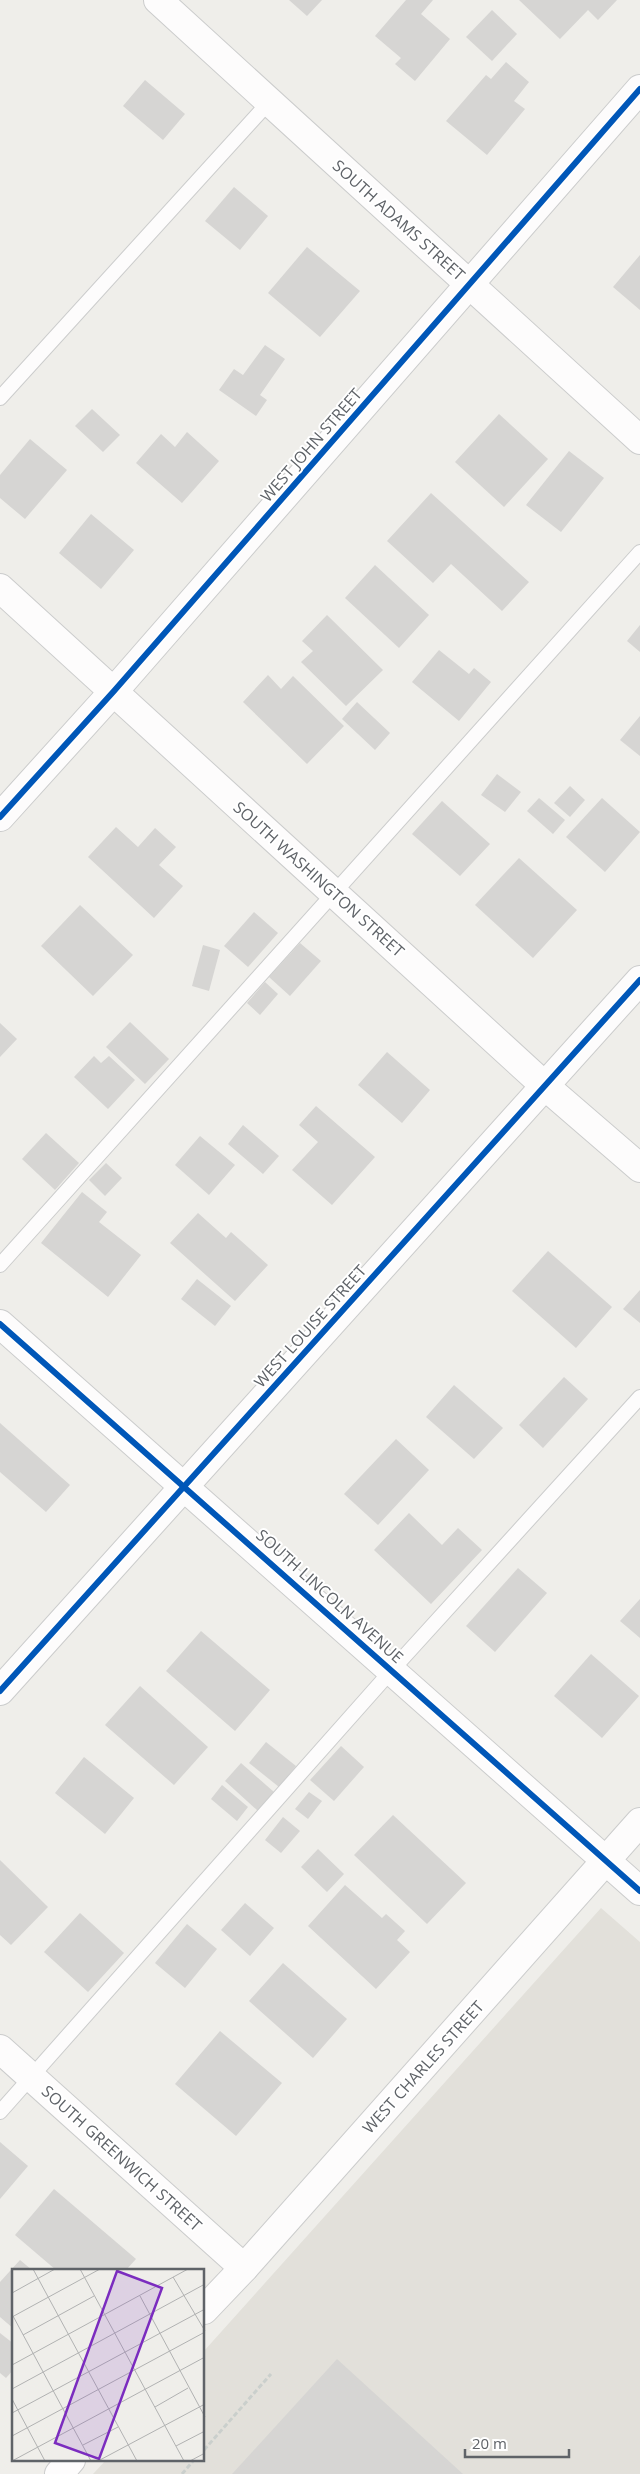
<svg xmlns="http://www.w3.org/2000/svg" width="640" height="2474" font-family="'Open Sans',sans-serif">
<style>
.education{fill:#e2e0da}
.building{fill:#d6d5d3}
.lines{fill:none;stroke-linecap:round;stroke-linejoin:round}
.lane-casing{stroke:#cbcccc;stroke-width:16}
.street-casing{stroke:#cbcccc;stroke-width:30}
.path{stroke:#cacfcc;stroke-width:3;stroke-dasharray:5 2.5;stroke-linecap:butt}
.lane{stroke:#fdfcfc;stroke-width:14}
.street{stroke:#fdfcfc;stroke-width:28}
.cycleway-casing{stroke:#fff;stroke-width:9}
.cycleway{stroke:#0057b8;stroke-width:6}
.labels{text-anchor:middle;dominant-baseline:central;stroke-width:4;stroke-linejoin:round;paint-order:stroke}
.street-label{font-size:16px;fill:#5f6368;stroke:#fff}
.inset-road{fill:none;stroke:#b1b2b2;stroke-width:1}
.view{fill:#7b2cbf;fill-opacity:0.15;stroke:#7b2cbf;stroke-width:2.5}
.inset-edge{fill:none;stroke:#5f6368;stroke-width:2.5}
</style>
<rect width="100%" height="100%" fill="#efeeea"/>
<path class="education" d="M601,1908L640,1942V2474H93L106,2460H204V2351Z"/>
<g class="building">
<path d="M289,0H322L307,16Z"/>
<path d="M406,0H433L421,14L450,39L415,81L395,64L401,58L375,36Z"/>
<path d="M519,0H617L598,20L588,10L560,39Z"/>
<path d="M492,10L517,34L492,61L466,37Z"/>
<path d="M506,62L529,82L514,101L525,109L487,155L446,121L486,75L491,79Z"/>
<path d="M145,80L185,114L163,140L123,106Z"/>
<path d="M234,187L268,216L240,250L205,221Z"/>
<path d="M307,247L360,291L320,337L268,293Z"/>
<path d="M640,255V310L613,287Z"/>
<path d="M265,345L285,359L260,395L267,400L256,416L219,390L234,369L243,375Z"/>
<path d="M92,409L120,435L103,452L75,426Z"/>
<path d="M499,414L548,459L504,507L455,462Z"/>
<path d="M187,432L219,461L182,503L136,463L161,434L175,447Z"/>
<path d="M30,439L67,470L25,519L0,498V475Z"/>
<path d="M569,451L604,478L561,532L526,505Z"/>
<path d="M431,493L529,582L502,611L451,564L433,583L387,541Z"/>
<path d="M91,514L134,550L101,589L59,553Z"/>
<path d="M375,565L429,615L399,648L345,598Z"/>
<path d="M327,615L383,670L346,706L301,662L313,651L302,641Z"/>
<path d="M640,625V652L627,641Z"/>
<path d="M439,650L469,674L474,668L491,682L459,721L412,682Z"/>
<path d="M268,675L281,689L293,676L344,726L307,764L243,702Z"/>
<path d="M357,702L390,733L375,750L342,719Z"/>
<path d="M640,716V756L620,740Z"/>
<path d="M497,774L521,792L505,812L481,795Z"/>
<path d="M570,786L585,800L570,817L554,803Z"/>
<path d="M539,798L565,820L553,834L527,811Z"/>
<path d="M602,798L640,832L605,872L566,837Z"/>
<path d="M442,801L490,844L460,876L412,834Z"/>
<path d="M116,827L138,847L155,828L176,847L159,865L183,886L154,918L88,857Z"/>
<path d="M519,858L577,910L533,958L475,905Z"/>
<path d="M80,905L133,955L93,996L41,946Z"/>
<path d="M254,912L278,933L248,967L224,946Z"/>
<path d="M300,943L321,961L290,996L269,977Z"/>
<path d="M203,945L220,950L209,991L192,986Z"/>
<path d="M265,982L278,994L260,1015L247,1003Z"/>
<path d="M130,1022L169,1059L145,1084L106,1047Z"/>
<path d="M0,1023L17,1039L0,1057Z"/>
<path d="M387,1052L430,1090L402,1123L358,1085Z"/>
<path d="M94,1056L101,1063L109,1056L135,1080L108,1109L74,1077Z"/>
<path d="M316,1106L375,1157L332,1205L292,1170L318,1142L299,1125Z"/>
<path d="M243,1125L279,1156L263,1174L228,1144Z"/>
<path d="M46,1133L79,1163L55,1190L22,1159Z"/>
<path d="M200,1136L235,1165L209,1195L175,1165Z"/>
<path d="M106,1163L122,1178L105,1196L89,1180Z"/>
<path d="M82,1192L107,1212L99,1222L141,1255L108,1297L41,1243Z"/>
<path d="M198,1213L226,1238L231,1232L268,1265L235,1301L170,1243Z"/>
<path d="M548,1251L612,1307L576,1348L512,1291Z"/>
<path d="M197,1279L231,1306L215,1326L181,1299Z"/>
<path d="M640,1290V1323L623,1309Z"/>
<path d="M564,1377L588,1399L543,1448L519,1425Z"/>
<path d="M454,1385L503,1428L474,1459L426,1417Z"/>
<path d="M0,1423L70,1485L46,1512L0,1472Z"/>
<path d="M396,1439L429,1470L378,1525L344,1494Z"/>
<path d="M409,1513L442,1545L458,1528L482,1550L431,1604L374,1550Z"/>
<path d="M518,1568L547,1593L495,1652L466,1626Z"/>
<path d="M640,1599V1638L620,1621Z"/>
<path d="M201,1631L270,1690L235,1731L166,1671Z"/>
<path d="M591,1654L639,1696L602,1738L554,1696Z"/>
<path d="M140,1686L208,1747L174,1785L105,1725Z"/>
<path d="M266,1742L296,1766L279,1787L249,1763Z"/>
<path d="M341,1746L364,1767L334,1801L310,1780Z"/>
<path d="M84,1757L134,1798L105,1834L55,1793Z"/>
<path d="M241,1763L274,1792L258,1811L225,1781Z"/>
<path d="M222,1785L248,1807L237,1821L211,1799Z"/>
<path d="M309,1792L322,1801L308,1819L295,1809Z"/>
<path d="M393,1815L466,1883L427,1924L354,1855Z"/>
<path d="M283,1817L300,1831L281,1853L265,1840Z"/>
<path d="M318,1849L344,1874L327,1892L301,1867Z"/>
<path d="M0,1860L48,1907L11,1945L0,1935Z"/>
<path d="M345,1885L382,1918L386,1914L405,1931L397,1940L410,1952L376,1989L308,1926Z"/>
<path d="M245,1903L274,1928L250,1956L221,1930Z"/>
<path d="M80,1913L124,1953L88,1992L44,1952Z"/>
<path d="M187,1924L217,1949L185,1988L155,1963Z"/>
<path d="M283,1963L347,2019L313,2058L249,2001Z"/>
<path d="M220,2031L282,2083L236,2136L175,2084Z"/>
<path d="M0,2142L28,2166L0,2199Z"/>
<path d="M54,2189L136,2259L126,2270H56L15,2235Z"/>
<path d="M20,2260L32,2270H14V2329L0,2317V2282Z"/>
<path d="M0,2333L14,2344V2369L6,2378L0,2373Z"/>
<path d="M337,2359L463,2474H232Z"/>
</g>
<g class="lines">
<g class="lane-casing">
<g id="lane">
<path d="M0,398L269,102"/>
<path d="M0,1265L640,552"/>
<path d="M0,2112L392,1670L640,1397"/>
</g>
</g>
<g class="street-casing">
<g id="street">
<path d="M158,0L640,440"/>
<path d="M0,588L545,1086L640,1168"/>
<path d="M0,817L114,691L640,89"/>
<path d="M0,1324L640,1891"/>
<path d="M0,1691L640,980"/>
<path d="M0,2049L244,2268"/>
<path d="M204,2310L244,2268L640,1822"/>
<path d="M59,2474L71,2460"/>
</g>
</g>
<g class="path">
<path d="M204,2450L271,2374"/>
<path d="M182,2474L194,2460"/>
</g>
<use href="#lane" class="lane"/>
<use href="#street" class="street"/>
<g class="cycleway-casing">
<g id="cycleway">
<path d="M0,817L114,691L640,89"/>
<path d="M0,1324L640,1891"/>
<path d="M0,1691L640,980"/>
</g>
</g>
<use href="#cycleway" class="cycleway"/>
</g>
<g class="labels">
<g class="street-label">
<text transform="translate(399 220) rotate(42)">SOUTH ADAMS STREET</text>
<text transform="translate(311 445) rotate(-49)">WEST JOHN STREET</text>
<text transform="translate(319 879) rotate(42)">SOUTH WASHINGTON STREET</text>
<text transform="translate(310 1326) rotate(-48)">WEST LOUISE STREET</text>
<text transform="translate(330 1596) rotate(42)">SOUTH LINCOLN AVENUE</text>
<text transform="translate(423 2067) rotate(-48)">WEST CHARLES STREET</text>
<text transform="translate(122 2158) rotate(42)">SOUTH GREENWICH STREET</text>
</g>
</g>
<g transform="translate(12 2269)">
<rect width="192" height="192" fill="#efeeea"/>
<path class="inset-road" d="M21,0L125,192M68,0L172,192M161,8L193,62M0,24L43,0M128,27L193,148M1,47L79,192M0,48L88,0M11,66L82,27M0,96L176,0M0,120L193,15M0,130L33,192M143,138L176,119M0,144L193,40M0,167L193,63M71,176L106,158M164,177L193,162M0,192L193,88M86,192L193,135M178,192L193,184"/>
<path class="view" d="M105,2L150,19L87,190L43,174Z"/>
<rect width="192" height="192" class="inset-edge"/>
</g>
<path d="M465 2449v8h104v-8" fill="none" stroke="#5f6368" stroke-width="2.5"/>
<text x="472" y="2449" font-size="15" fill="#5f6368" stroke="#ffffff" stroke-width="4" paint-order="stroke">20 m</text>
</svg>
